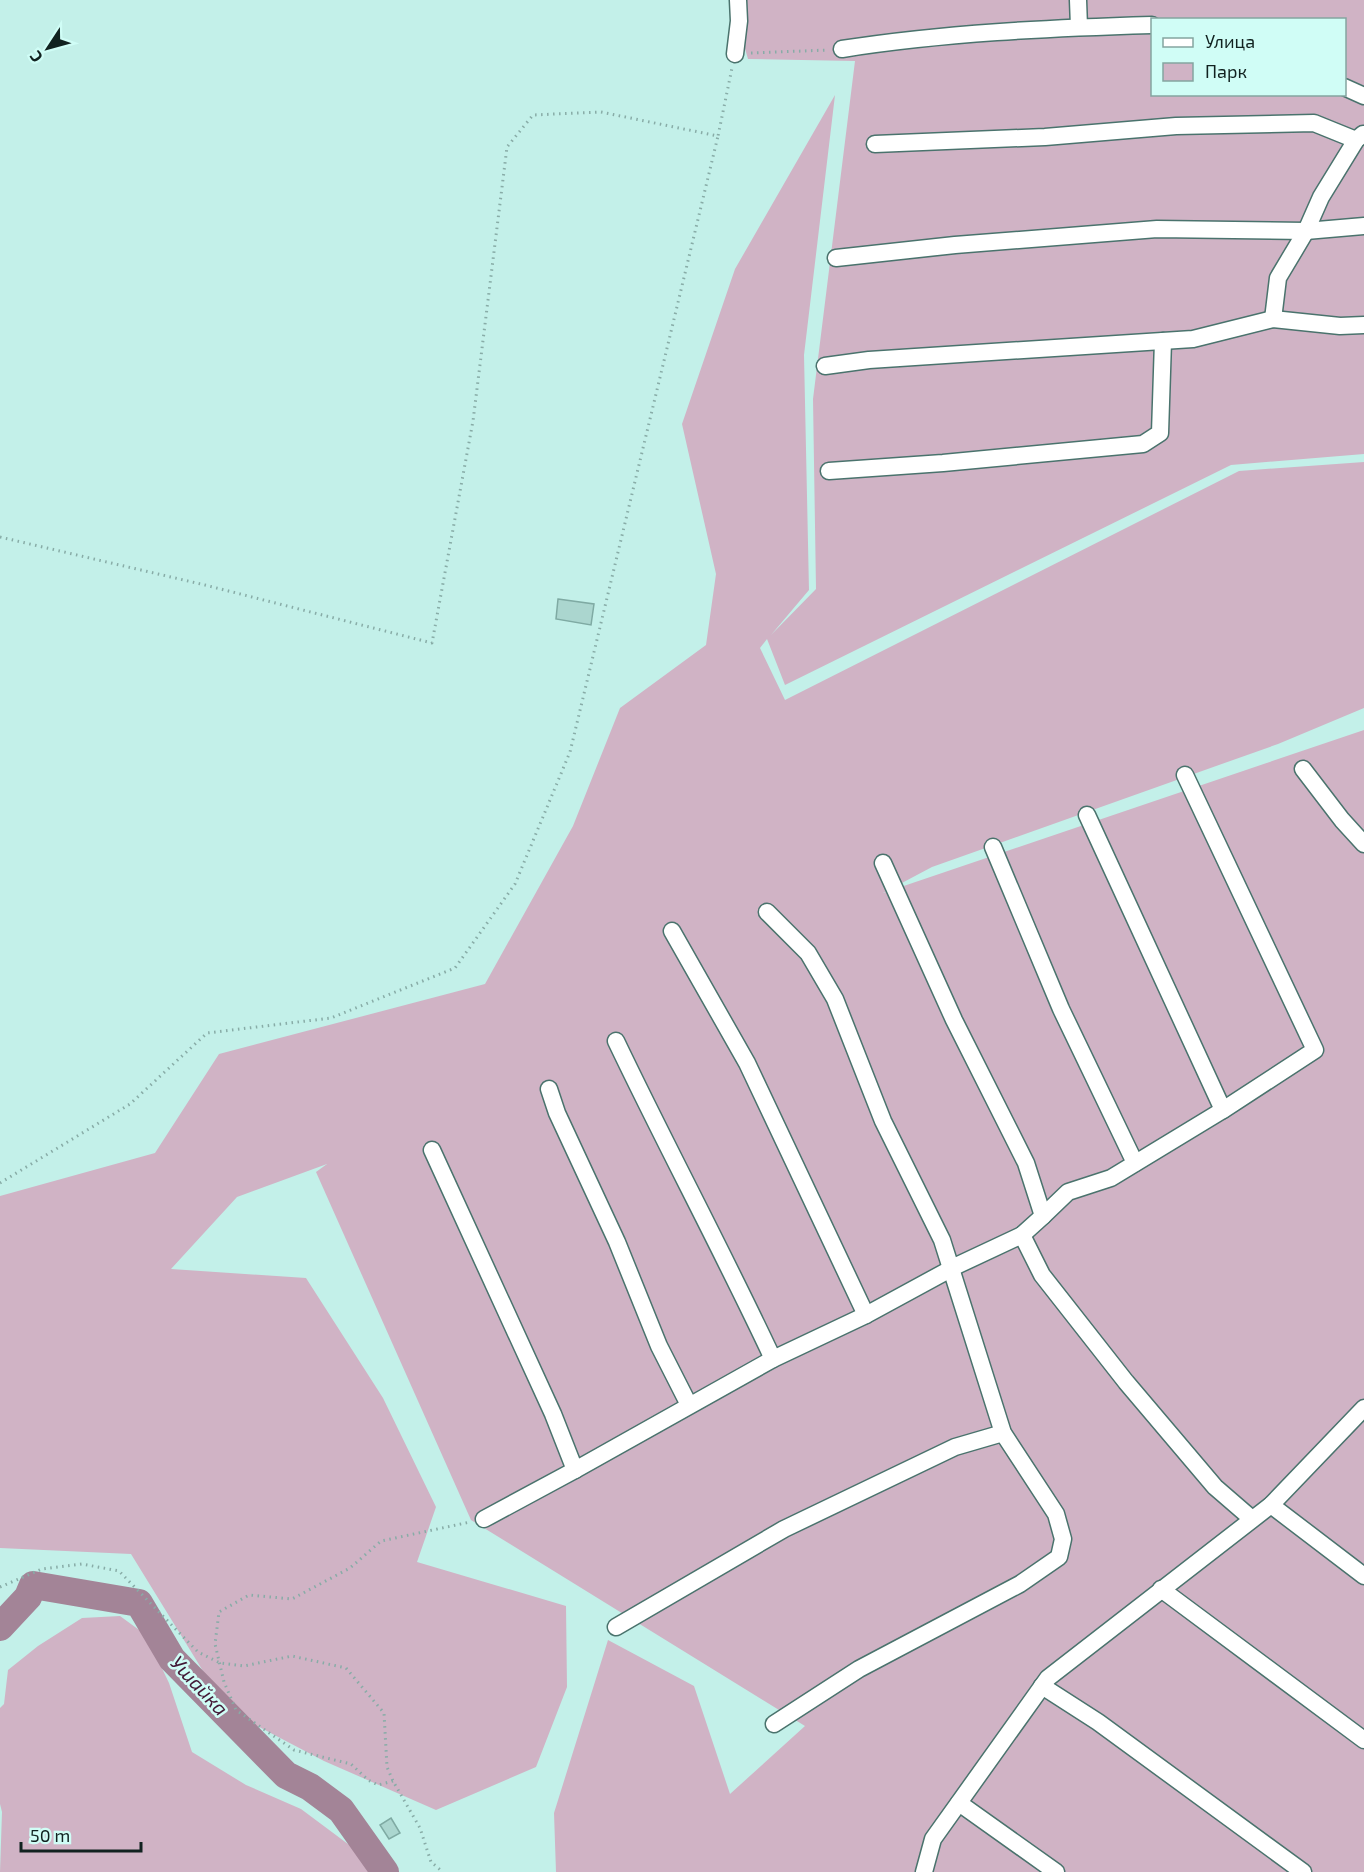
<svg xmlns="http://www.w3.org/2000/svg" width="1364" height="1872" font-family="'Exo 2',sans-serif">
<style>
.green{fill:#d0b3c5;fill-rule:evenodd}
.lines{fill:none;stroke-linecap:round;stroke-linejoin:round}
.river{stroke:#a38497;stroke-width:28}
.building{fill:#abd6cf;stroke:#7faaa3;stroke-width:1.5}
.minor-casing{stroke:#4a736d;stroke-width:19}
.path{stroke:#88aca7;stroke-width:3;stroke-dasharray:1.5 4.5;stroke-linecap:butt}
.minor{stroke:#fff;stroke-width:16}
.labels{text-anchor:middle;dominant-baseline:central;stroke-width:5;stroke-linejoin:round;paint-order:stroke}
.water-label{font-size:20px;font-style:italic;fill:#431936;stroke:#d0fdf6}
</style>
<rect width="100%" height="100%" fill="#c3f0e9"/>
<g class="green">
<path d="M731,0H1364V454L1231,465L785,685L767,639L760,648L785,700L1239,471L1364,462V708L1278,744L932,867L883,893L1364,730V1872H556L554,1813L608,1640L694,1686L730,1794L805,1726L471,1520L316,1172L327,1164L237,1197L171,1269L306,1278L383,1398L436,1507L417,1562L566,1606L567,1687L536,1767L436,1810L324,1761L227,1710L131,1554L0,1548V1196L155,1153L219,1054L485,984L573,826L620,708L706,645L716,574L682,424L735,269L835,95L804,355L809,590L771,635L816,589L813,399L855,61L748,59ZM1152,20H1344V94H1152Z"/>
<path d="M120,1616L146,1635L169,1683L192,1752L246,1785L301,1809L356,1850L371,1872H0L2,1812L0,1804V1708L4,1704L8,1670L38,1646L82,1618Z"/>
</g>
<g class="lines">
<path class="river" d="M0,1627L28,1597L33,1585L139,1603L172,1659L286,1775L310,1787L341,1810L385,1872"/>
</g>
<g class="building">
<path d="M558,599L594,604L591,625L556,619Z"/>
<path d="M391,1818L400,1833L389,1839L380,1825Z"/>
</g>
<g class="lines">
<g class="minor-casing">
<g id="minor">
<path d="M1078,0L1079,27"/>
<path d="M842,49C944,33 1049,28 1152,25"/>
<path d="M735,54L739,21L738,0"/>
<path d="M1344,87L1364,96"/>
<path d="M875,144L1045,137L1176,126L1314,123L1356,140"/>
<path d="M836,258L955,245L1157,229L1306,231L1364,226"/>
<path d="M1273,319L1278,278L1306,231L1321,197L1356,140L1363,134"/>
<path d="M825,366L869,360L1193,339L1273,319L1340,326L1364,325"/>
<path d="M829,471L943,463L1143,444L1160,433L1163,341"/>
<path d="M1303,769L1342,820L1364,844"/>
<path d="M1087,815L1223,1110"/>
<path d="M993,847L1061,1009L1135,1163"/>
<path d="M767,912L808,953L835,999L883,1121L942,1240L1003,1433L1056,1514L1063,1539L1059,1557L1020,1584L859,1669L774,1724"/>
<path d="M672,931L747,1063L866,1315"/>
<path d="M616,1041C667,1148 723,1252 773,1359"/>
<path d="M549,1089L557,1113L617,1242L659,1346L689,1405"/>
<path d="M432,1150L553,1414L575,1470"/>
<path d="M1043,1216L1068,1192L1111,1178L1223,1110L1315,1050L1185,775"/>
<path d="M1022,1235L1042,1275L1126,1382L1215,1487L1252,1519"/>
<path d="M1271,1505L1364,1576"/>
<path d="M484,1519L575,1470L773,1359L866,1315L958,1265L1022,1235L1043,1216L1026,1163L954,1020L883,863"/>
<path d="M1161,1589L1364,1740"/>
<path d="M616,1627L784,1529L955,1447L1003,1433"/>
<path d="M1042,1686L1098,1722L1303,1872"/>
<path d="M959,1803L1056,1872"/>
<path d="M924,1872L933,1839L1048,1678L1271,1505L1364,1408"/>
</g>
</g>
<g class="path">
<path d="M751,53L828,50"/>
<path d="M0,537L205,585L432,643L473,421L507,147L533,115L601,112L718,136L732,68"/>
<path d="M0,1183L130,1104L207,1033L331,1018L455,968L515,884L570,752L718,136"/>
<path d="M0,1587L42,1569L82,1564L119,1571L198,1652L220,1663L244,1666L292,1656L346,1668L384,1713L387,1767L393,1781L420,1828L431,1862L443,1872"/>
<path d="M393,1781L378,1785L368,1780L351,1764L294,1750L236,1710L224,1682L215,1644L219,1612L249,1595L292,1599L350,1568L381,1541L470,1522"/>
</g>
<use href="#minor" class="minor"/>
</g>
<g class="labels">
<g class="water-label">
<text transform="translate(200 1685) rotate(47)">Ушайка</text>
</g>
</g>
<rect x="1151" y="18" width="195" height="78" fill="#d0fdf6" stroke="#84a5a0" stroke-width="1.5"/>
<rect x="1163" y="38" width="30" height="9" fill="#ffffff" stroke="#84a5a0" stroke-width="1.5"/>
<text x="1205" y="48" font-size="18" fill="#112220">Улица</text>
<rect x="1163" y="63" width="30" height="18" fill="#d0b3c5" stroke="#84a5a0" stroke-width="1.5"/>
<text x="1205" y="78" font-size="18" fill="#112220">Парк</text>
<g transform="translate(48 48) rotate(234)" stroke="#d0fdf6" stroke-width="4.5" paint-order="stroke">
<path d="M0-4.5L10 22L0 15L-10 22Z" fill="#112220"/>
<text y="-9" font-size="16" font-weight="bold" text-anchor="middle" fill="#112220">С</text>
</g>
<path d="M21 1842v9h120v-9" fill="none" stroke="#112220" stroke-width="3"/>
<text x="30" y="1842" font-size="18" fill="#112220" stroke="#d0fdf6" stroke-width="4.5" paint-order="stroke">50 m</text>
</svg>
